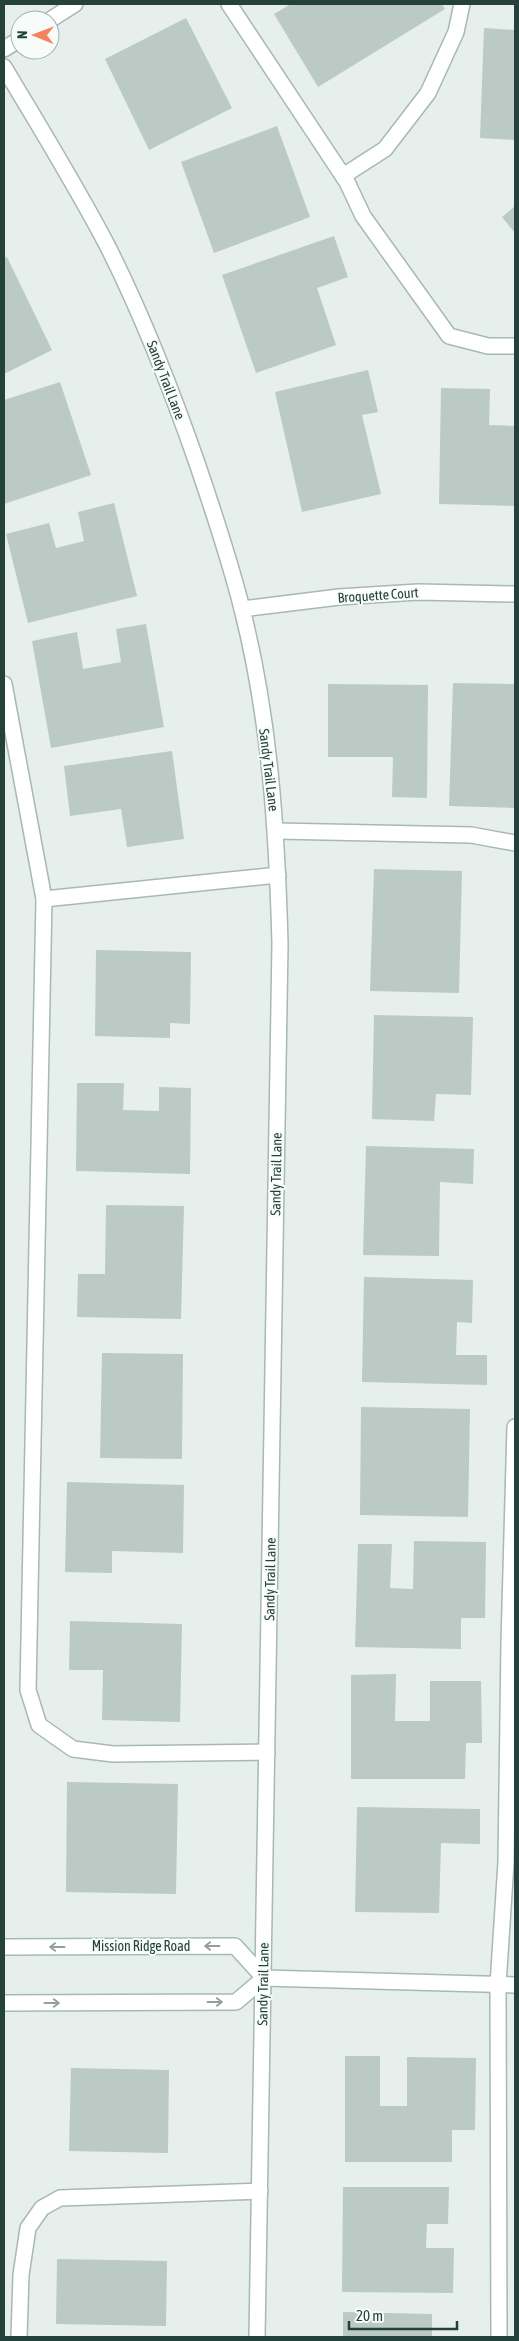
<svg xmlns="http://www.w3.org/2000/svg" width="519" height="2341" font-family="'Asap Condensed',sans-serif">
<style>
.building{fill:#bbcac4}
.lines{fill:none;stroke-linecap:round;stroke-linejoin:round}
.lane-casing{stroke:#a8b8b2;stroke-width:18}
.street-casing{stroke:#a8b8b2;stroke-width:18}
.secondary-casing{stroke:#a4bbb3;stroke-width:18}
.lane{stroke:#fff;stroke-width:15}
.street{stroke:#fff;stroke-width:15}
.secondary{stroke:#fff;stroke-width:15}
.oneway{stroke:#92a09c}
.labels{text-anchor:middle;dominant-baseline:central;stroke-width:4;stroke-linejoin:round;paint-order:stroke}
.street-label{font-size:14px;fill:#24423a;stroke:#f7fbf9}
</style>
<rect width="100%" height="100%" fill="#e6efeb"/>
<g class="building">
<path d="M291,4H442L445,9L318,87L274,14Z"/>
<path d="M186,18L232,108L149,150L105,59Z"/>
<path d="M484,28L515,30V140L480,138Z"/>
<path d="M277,126L310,217L214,253L181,162Z"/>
<path d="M515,206V233L502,217Z"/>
<path d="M334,236L348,277L317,288L336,345L256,373L222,275Z"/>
<path d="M7,257L52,350L4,374V258Z"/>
<path d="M368,370L378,412L362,415L381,494L302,512L275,392Z"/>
<path d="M60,382L91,475L4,504V400Z"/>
<path d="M441,388L490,389L489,425L515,426V506L439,504Z"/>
<path d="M114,503L137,596L28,623L6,534L49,523L56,548L84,541L78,512Z"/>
<path d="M146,624L164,727L51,748L32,641L77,632L83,669L121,662L116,629Z"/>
<path d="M453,683L515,684V808L449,806Z"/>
<path d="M328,684L428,685L427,798L392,797L393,757H328Z"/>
<path d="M172,751L184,839L127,847L121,809L70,816L64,766Z"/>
<path d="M374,869L462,871L459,993L370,991Z"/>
<path d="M96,950L191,952L190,1024L170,1023V1038L95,1036Z"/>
<path d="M374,1015L473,1017L471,1095L436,1094L434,1121L372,1119Z"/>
<path d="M77,1083H124L123,1110L159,1111V1087L191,1088L190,1174L76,1171Z"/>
<path d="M366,1146L474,1149L473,1184L440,1182L439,1256L363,1255Z"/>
<path d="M106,1205L184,1206L181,1319L77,1317L78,1274H105Z"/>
<path d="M364,1277L473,1280L472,1323L457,1322L456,1355H487V1385L362,1382Z"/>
<path d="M102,1353L183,1354L182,1459L100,1458Z"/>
<path d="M361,1407L470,1409L468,1517L360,1515Z"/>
<path d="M67,1482L184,1485L183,1553L112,1551V1573L65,1572Z"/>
<path d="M414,1541L486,1542L485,1618H461V1649L355,1647L358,1544H392L390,1588L413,1589Z"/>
<path d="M70,1621L182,1624L180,1722L102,1720L103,1670H69Z"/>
<path d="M396,1674L395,1721H430V1681H481L482,1743H466L465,1779H351V1675Z"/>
<path d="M67,1782L178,1784L176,1894L66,1892Z"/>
<path d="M357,1807L480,1809V1844L441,1843L439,1913L355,1912Z"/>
<path d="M345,2056H380V2106H407V2057L476,2058L475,2130H452V2162H345Z"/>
<path d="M71,2068L169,2070L168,2153L69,2151Z"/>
<path d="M343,2187H449L448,2224H427L426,2248H454L453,2293L342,2292Z"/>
<path d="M57,2259L167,2261L166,2326L56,2324Z"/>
<path d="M343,2312L432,2314V2337H343Z"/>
</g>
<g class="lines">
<g class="lane-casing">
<g id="lane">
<path d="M229,4L347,182L363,216L449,336L488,346H515"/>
<path d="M343,176L385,149L428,93L456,32L462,4"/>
<path d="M4,684L44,899L28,1690L39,1725L73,1749L113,1754L267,1752"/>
<path d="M277,831L471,835L515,843"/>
<path d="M44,899L278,875"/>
<path d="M19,2337L21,2275L28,2228L42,2208L60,2198L260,2191"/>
<path d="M499,2337L498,1985L506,1862L509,1642L515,1427"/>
</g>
</g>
<g class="street-casing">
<g id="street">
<path d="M50,20L75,4"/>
<path d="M4,49L20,39"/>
<path d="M4,67C39,126 75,184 107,245C143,316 172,391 198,466C214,513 230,561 242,609C270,719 277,831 280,944L257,2337"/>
<path d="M242,609L339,597L418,592L515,594"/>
</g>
</g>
<g class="secondary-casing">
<g id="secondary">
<path d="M4,1947L235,1946L264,1978"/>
<path d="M4,2003L236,2002L264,1978L515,1985"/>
</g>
</g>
<use href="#lane" class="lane"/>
<use href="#street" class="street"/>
<use href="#secondary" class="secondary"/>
</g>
<defs><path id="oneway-shaft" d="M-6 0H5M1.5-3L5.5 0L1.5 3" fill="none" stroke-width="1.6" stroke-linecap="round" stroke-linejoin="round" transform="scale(1.25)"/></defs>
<g class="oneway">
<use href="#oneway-shaft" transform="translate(212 1946) rotate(180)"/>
<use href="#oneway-shaft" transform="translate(57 1947) rotate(180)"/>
<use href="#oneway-shaft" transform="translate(215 2002)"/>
<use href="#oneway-shaft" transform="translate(52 2003)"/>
</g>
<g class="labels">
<g class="street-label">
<text transform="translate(166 380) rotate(69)">Sandy Trail Lane</text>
<text transform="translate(378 595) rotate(-4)">Broquette Court</text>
<text transform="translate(269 770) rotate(83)">Sandy Trail Lane</text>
<text transform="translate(276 1174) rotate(-89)">Sandy Trail Lane</text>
<text transform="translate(270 1579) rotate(-89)">Sandy Trail Lane</text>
<text x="141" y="1946">Mission Ridge Road</text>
<text transform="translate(263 1984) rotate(-89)">Sandy Trail Lane</text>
</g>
</g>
<rect width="519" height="2341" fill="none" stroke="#24423a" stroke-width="10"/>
<g transform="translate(35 35) rotate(271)"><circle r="24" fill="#f7fbf9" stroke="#a3b1ad"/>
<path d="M0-4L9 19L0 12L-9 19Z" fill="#f4845f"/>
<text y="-8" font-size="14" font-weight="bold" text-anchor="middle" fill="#24423a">N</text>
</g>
<path d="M349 2321v8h108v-8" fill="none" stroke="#24423a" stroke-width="2.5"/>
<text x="356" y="2321" font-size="15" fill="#24423a" stroke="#f7fbf9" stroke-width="4" paint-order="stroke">20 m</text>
</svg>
